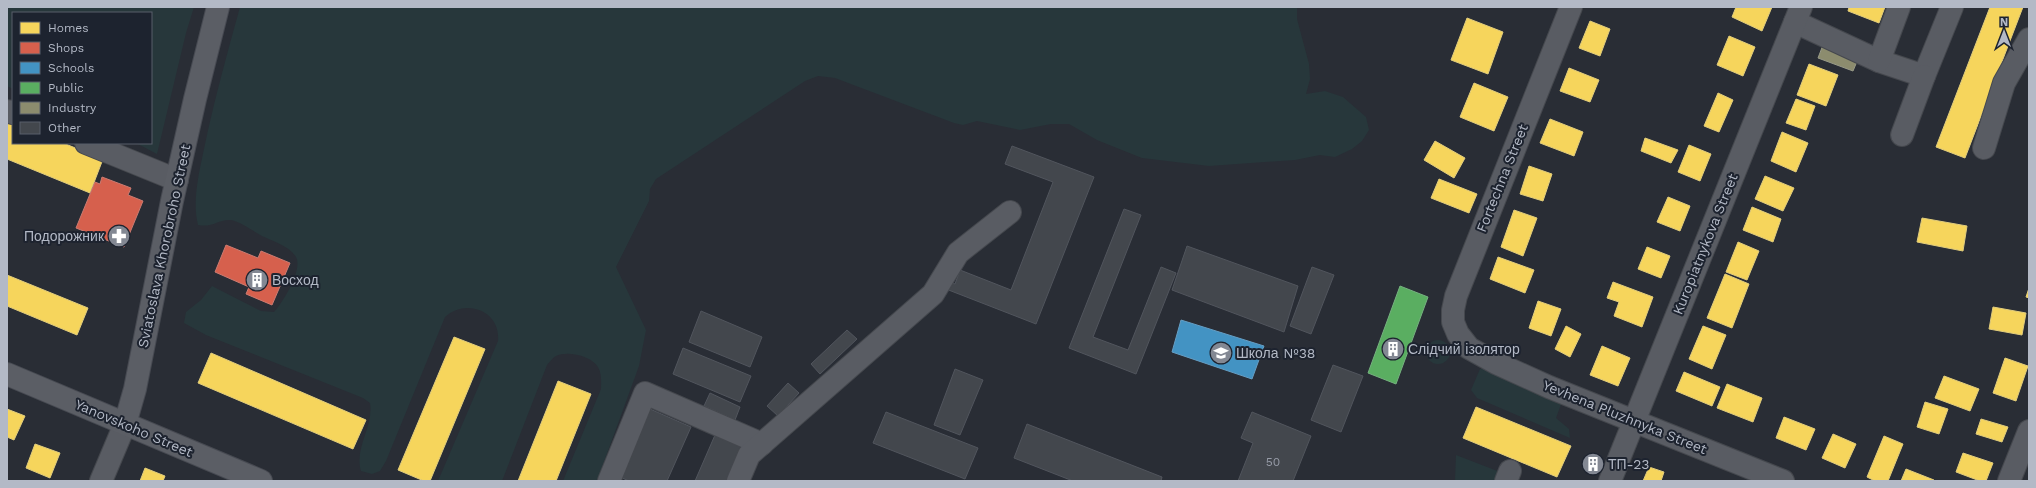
<svg xmlns="http://www.w3.org/2000/svg" width="2036" height="488" font-family="'Work Sans',sans-serif">
<style>
.green{fill:#27373b}
.homes{fill:#f6d55c;stroke:#e2cd7c}
.shops{fill:#d6604d;stroke:#cc7b71}
.schools{fill:#4393c3;stroke:#659ec4}
.public{fill:#5aae61;stroke:#75b17f}
.industry{fill:#8c8c6e;stroke:#989a88}
.building{fill:#43474d;stroke:#51555d}
.lines{fill:none;stroke-linecap:round;stroke-linejoin:round}
.minor-casing{stroke:#45484e;stroke-width:24}
.major-casing{stroke:#474a52;stroke-width:24}
.minor{stroke:#595c63;stroke-width:22}
.major{stroke:#5b5e65;stroke-width:22}
.labels{text-anchor:middle;dominant-baseline:central;stroke-width:4;stroke-linejoin:round;paint-order:stroke}
.number-label{font-size:12px;fill:#979ca8}
.street-label{font-size:14px;fill:#b3b9c6;stroke:#1d232f}
.poi-label{font-size:14px;fill:#b3b9c6;stroke:#1d232f;text-anchor:start}
</style>
<rect width="100%" height="100%" fill="#292d35"/>
<g class="green">
<path d="M7,7H194L186,33L157,154L136,143H151V13H13V89L7,86Z"/>
<path d="M240,7H1297V19L1309,64L1310,79L1306,94L1325,91L1343,97L1366,117L1369,130L1362,141L1352,149L1335,157L1320,155L1295,160L1209,166L1142,158L1097,140L1069,124H1051L1020,130L977,121L963,125L954,123L835,78L818,76L805,81L656,179L650,189L649,201L616,267L646,330L639,366L597,481H563L601,389C601,382 602,374 598,367C592,356 567,350 556,356C552,358 550,362 547,365L502,481H438L498,341C501,310 465,298 445,317L386,461L380,471L372,474L361,471C354,448 374,426 370,403L363,398L206,335L184,323L186,312L201,300L212,286L261,311L274,312C283,302 303,270 296,257C290,246 272,241 262,236C253,231 241,222 231,220C218,219 213,228 198,225C192,201 199,173 204,149C214,101 227,54 240,7Z"/>
<circle cx="1438" cy="352" r="12"/>
<path d="M1492,366L1563,399L1556,418L1569,429L1570,438L1477,398L1471,390L1480,369Z"/>
<path d="M1456,455L1500,472L1502,481H1455Z"/>
</g>
<g class="homes">
<path d="M1736,7H1772L1762,31L1732,17Z"/>
<path d="M1849,7H1885L1879,23L1848,11Z"/>
<path d="M1990,7H2023L1965,158L1936,147Z"/>
<path d="M1467,18L1503,32L1488,74L1451,60Z"/>
<path d="M1590,21L1610,29L1600,56L1579,48Z"/>
<path d="M1729,36L1755,47L1743,76L1717,65Z"/>
<path d="M1809,64L1838,75L1826,106L1797,95Z"/>
<path d="M1569,68L1599,80L1590,102L1560,91Z"/>
<path d="M1474,83L1508,97L1494,131L1460,117Z"/>
<path d="M1718,93L1733,100L1719,132L1704,126Z"/>
<path d="M1796,99L1815,106L1806,130L1786,123Z"/>
<path d="M1550,119L1583,132L1574,156L1540,143Z"/>
<path d="M7,121L13,123V143H63L103,159L90,193L7,159Z"/>
<path d="M1782,132L1808,143L1796,172L1771,161Z"/>
<path d="M1645,138L1678,150L1671,163L1641,151Z"/>
<path d="M1435,141L1465,158L1454,178L1424,160Z"/>
<path d="M1689,145L1711,154L1700,181L1678,172Z"/>
<path d="M1529,166L1552,174L1543,201L1520,194Z"/>
<path d="M1765,176L1794,188L1783,211L1755,199Z"/>
<path d="M1439,179L1477,194L1469,213L1431,198Z"/>
<path d="M1668,197L1690,206L1680,231L1657,222Z"/>
<path d="M1752,207L1781,219L1773,242L1743,230Z"/>
<path d="M1514,210L1537,218L1523,256L1501,247Z"/>
<path d="M1922,218L1967,226L1963,251L1917,242Z"/>
<path d="M1738,242L1759,251L1747,280L1726,272Z"/>
<path d="M1647,247L1670,256L1661,278L1638,269Z"/>
<path d="M1498,257L1534,270L1525,293L1490,279Z"/>
<path d="M1725,274L1749,284L1732,328L1707,318Z"/>
<path d="M7,275L88,308L77,335L7,306Z"/>
<path d="M1613,282L1653,297L1642,327L1614,316L1619,302L1607,298Z"/>
<path d="M2029,288V298L2026,297Z"/>
<path d="M1538,301L1561,309L1551,336L1529,328Z"/>
<path d="M1993,307L2026,313L2022,335L1989,329Z"/>
<path d="M1566,326L1581,334L1570,357L1555,349Z"/>
<path d="M1703,326L1726,335L1712,369L1689,359Z"/>
<path d="M454,337L485,349L430,481H424L398,470Z"/>
<path d="M1602,346L1630,358L1618,386L1590,375Z"/>
<path d="M211,353L366,420L353,449L198,383Z"/>
<path d="M2005,358L2028,366L2016,401L1993,393Z"/>
<path d="M1684,372L1720,387L1712,406L1676,391Z"/>
<path d="M1944,376L1979,389L1970,411L1935,398Z"/>
<path d="M558,381L591,394L556,481H518Z"/>
<path d="M1727,384L1762,398L1753,422L1717,408Z"/>
<path d="M1925,402L1948,409L1939,434L1917,427Z"/>
<path d="M1476,407L1571,446L1557,477L1463,438Z"/>
<path d="M7,409L25,416L14,440L7,437Z"/>
<path d="M1784,417L1815,429L1806,450L1776,438Z"/>
<path d="M1981,419L2008,427L2002,442L1976,434Z"/>
<path d="M1833,434L1856,444L1845,468L1822,458Z"/>
<path d="M1884,436L1903,444L1888,481H1875L1867,477Z"/>
<path d="M35,444L60,453L50,478L26,468Z"/>
<path d="M1963,453L1993,463L1986,481H1980L1956,472Z"/>
<path d="M1591,457L1599,460L1595,471L1587,468Z"/>
<path d="M1649,467L1664,472L1661,481H1643Z"/>
<path d="M145,468L165,476L163,481H140Z"/>
<path d="M1906,469L1934,480L1933,481H1901Z"/>
</g>
<g class="shops">
<path d="M102,177L131,188L128,195L143,201L124,247L76,228L95,182L100,184Z"/>
<path d="M226,245L258,258L261,251L290,263L272,305L246,294L249,287L215,272Z"/>
</g>
<path class="schools" d="M1181,320L1264,346L1252,379L1172,352Z"/>
<path class="public" d="M1400,286L1428,297L1396,384L1368,373Z"/>
<path class="industry" d="M1823,45L1858,59L1853,71L1818,58Z"/>
<g class="building">
<path d="M1012,146L1094,177L1036,324L946,289L949,281L955,284L960,270L1011,290L1053,182L1005,164Z"/>
<path d="M1124,209L1141,215L1093,337L1128,350L1161,267L1176,273L1136,374L1069,348Z"/>
<path d="M1187,246L1298,286L1284,332L1172,290Z"/>
<path d="M1312,267L1334,275L1311,334L1290,326Z"/>
<path d="M701,311L762,337L750,367L689,342Z"/>
<path d="M847,330L857,339L820,374L811,364Z"/>
<path d="M683,348L751,376L740,402L673,374Z"/>
<path d="M1333,365L1363,376L1341,432L1311,420Z"/>
<path d="M955,369L983,380L960,435L934,425Z"/>
<path d="M788,383L799,393L778,416L767,406Z"/>
<path d="M710,393L740,407L735,420L704,406Z"/>
<path d="M650,409L691,427L667,481H629L620,477Z"/>
<path d="M886,412L978,448L965,479L873,443Z"/>
<path d="M1252,412L1311,436L1293,481H1238L1253,443L1241,438Z"/>
<path d="M1027,424L1162,477L1161,481H1073L1014,458Z"/>
<path d="M715,435L742,447L728,481H695Z"/>
</g>
<g class="lines">
<g class="minor-casing">
<g id="minor">
<path d="M1571,7L1456,296L1453,310V322L1458,334L1469,348L1496,363L1549,387L1783,481"/>
<path d="M1795,22L1879,61L1924,76L1952,7"/>
<path d="M1879,61L1899,7"/>
<path d="M7,111L13,113"/>
<path d="M1902,135L1924,76"/>
<path d="M86,143L177,180"/>
<path d="M1984,148L2004,83L2029,39"/>
<path d="M101,481L125,424"/>
<path d="M609,481L645,393L762,444"/>
<path d="M738,481L749,455L933,294L958,253L1010,212"/>
<path d="M1506,481L1510,471"/>
<path d="M1610,481L1801,7"/>
<path d="M2009,481L2029,431"/>
</g>
</g>
<g class="major-casing">
<g id="major">
<path d="M7,374L261,481"/>
<path d="M125,424L135,389L172,201L195,99L218,7"/>
</g>
</g>
<use href="#minor" class="minor"/>
<use href="#major" class="major"/>
</g>
<defs>
<g id="pharmacy-disc" transform="scale(1.15)"><circle r="9.5" fill="#838893" stroke="#1d232f"/><path d="M-2-6h4v4h4v4h-4v4h-4v-4h-4v-4h4Z" fill="#fff"/></g>
<g id="building-disc" transform="scale(1.15)"><circle r="9.5" fill="#838893" stroke="#1d232f"/><path d="M-4-6H4V6H1V3H-1V6H-4ZM-2.5-4.3h1.7v1.8h-1.7ZM.8-4.3h1.7v1.8H.8ZM-2.5-1h1.7V.8h-1.7ZM.8-1h1.7V.8H.8Z" fill="#fff"/></g>
<g id="school-disc" transform="scale(1.15)"><circle r="9.5" fill="#838893" stroke="#1d232f"/><path d="M0-5L7-2L0 1L-7-2ZM-4 1L0 2.5L4 1V4Q0 6-4 4Z" fill="#fff"/></g>
</defs>
<g fill-rule="evenodd">
<use href="#pharmacy-disc" x="119" y="236"/>
<use href="#building-disc" x="257" y="280"/>
<use href="#building-disc" x="1393" y="349"/>
<use href="#school-disc" x="1221" y="353"/>
<use href="#building-disc" x="1593" y="464"/>
</g>
<g class="labels">
<g class="number-label">
<text x="1273" y="462">50</text>
</g>
<g class="street-label">
<text transform="translate(1502 178) rotate(-68)">Fortechna Street</text>
<text transform="translate(1705 244) rotate(-68)">Kuropiatnykova Street</text>
<text transform="translate(164 246) rotate(-78)">Sviatoslava Khorobroho Street</text>
<text transform="translate(1625 417) rotate(22)">Yevhena Pluzhnyka Street</text>
<text transform="translate(134 428) rotate(23)">Yanovskoho Street</text>
</g>
<g class="poi-label">
<text x="104" y="236" text-anchor="end">Подорожник</text>
<text x="272" y="280">Восход</text>
<text x="1408" y="349">Слідчий ізолятор</text>
<text x="1236" y="353">Школа №38</text>
<text x="1608" y="464">ТП-23</text>
</g>
</g>
<rect width="2036" height="488" fill="none" stroke="#b3b9c6" stroke-width="16"/>
<rect x="12" y="12" width="140" height="132" fill="#1d232f" stroke="#595f6b"/>
<rect x="20" y="22" width="20" height="12" fill="#f6d55c" stroke="#595f6b"/>
<text x="48" y="32" font-size="12" fill="#b3b9c6">Homes</text>
<rect x="20" y="42" width="20" height="12" fill="#d6604d" stroke="#595f6b"/>
<text x="48" y="52" font-size="12" fill="#b3b9c6">Shops</text>
<rect x="20" y="62" width="20" height="12" fill="#4393c3" stroke="#595f6b"/>
<text x="48" y="72" font-size="12" fill="#b3b9c6">Schools</text>
<rect x="20" y="82" width="20" height="12" fill="#5aae61" stroke="#595f6b"/>
<text x="48" y="92" font-size="12" fill="#b3b9c6">Public</text>
<rect x="20" y="102" width="20" height="12" fill="#8c8c6e" stroke="#595f6b"/>
<text x="48" y="112" font-size="12" fill="#b3b9c6">Industry</text>
<rect x="20" y="122" width="20" height="12" fill="#43474d" stroke="#595f6b"/>
<text x="48" y="132" font-size="12" fill="#b3b9c6">Other</text>
<g transform="translate(2004 32)" stroke="#1d232f" stroke-width="3" paint-order="stroke">
<path d="M0-3L7 15L0 10L-7 15Z" fill="#b3b9c6"/>
<text y="-6" font-size="11" font-weight="bold" text-anchor="middle" fill="#b3b9c6">N</text>
</g>
</svg>
